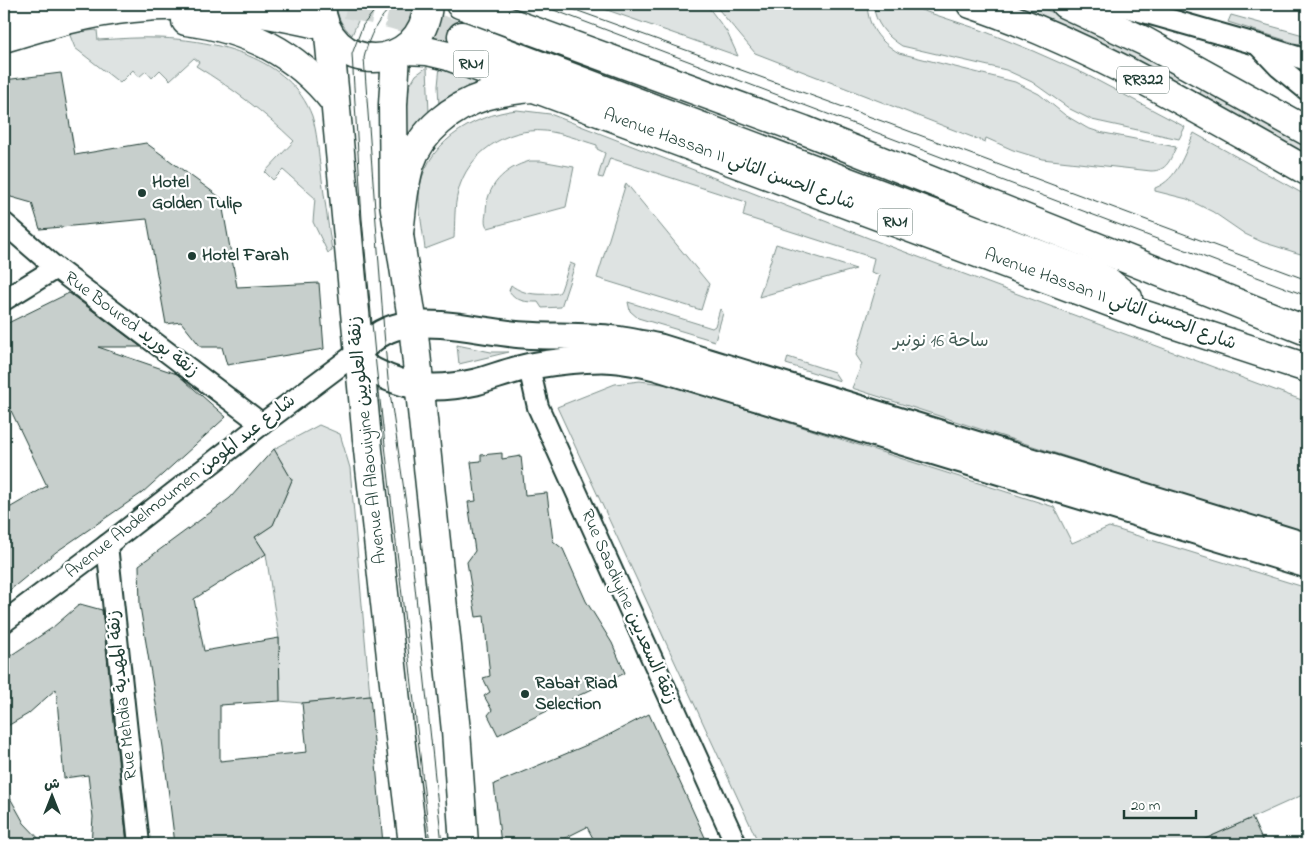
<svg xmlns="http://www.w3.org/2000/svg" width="1311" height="848" font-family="'Indie Flower','Playpen Sans Arabic',sans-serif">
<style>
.green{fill:#dee3e2;stroke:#7e908b}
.building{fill:#c7cfcc;stroke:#1f3d34}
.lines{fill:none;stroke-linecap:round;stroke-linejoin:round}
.trunk-tunnel{stroke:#d2d8d6;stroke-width:28;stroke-dasharray:28 14;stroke-linecap:butt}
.minor-casing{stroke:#1f3d34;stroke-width:24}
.tertiary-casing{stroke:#1f3d34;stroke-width:29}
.primary-casing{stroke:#1f3d34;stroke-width:31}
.trunk-casing{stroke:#1f3d34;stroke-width:31}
.minor{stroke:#fff;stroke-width:20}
.tertiary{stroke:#fff;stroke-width:25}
.primary{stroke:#fff;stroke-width:28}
.trunk{stroke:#fff;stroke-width:28}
.tram{stroke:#1f3d34;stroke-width:1}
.poi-dot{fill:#1f3d34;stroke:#fff;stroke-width:2}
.labels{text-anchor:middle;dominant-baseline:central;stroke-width:4.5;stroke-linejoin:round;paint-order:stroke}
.shield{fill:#fff;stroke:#627771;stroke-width:1}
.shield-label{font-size:16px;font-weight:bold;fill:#1f3d34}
.street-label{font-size:18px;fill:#1f3d34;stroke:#fff}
.poi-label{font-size:18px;font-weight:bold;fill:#1f3d34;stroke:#fff;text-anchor:start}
.park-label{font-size:18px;fill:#455e57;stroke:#fff}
</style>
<rect width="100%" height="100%" fill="#fff"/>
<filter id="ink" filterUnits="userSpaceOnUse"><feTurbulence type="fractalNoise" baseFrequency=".02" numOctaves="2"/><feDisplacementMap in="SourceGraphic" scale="10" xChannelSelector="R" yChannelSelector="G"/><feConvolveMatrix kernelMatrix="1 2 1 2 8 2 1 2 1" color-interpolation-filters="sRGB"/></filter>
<g filter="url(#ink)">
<g class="green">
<path d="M336,4H370L358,21L352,35C342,26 337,17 336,4Z"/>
<path d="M590,4H706L727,32L738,56Z"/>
<path d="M714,4H867C868,27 879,41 899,53L1015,82L1039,94L1065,115L1087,128L1099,132L1176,147C1170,160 1167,171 1151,171L1042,159L1013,150L986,138L985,142L755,53Z"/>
<path d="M873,4H903L981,30L1033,51L1085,74L1185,127L1179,139L1092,120L1070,109L1032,82L1006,70L902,46C886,36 875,23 873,4Z"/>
<path d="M1009,4H1031L1049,11L1086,27L1180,73L1176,81L1119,52Z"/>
<path d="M1231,15L1307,36V47L1228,22Z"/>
<path d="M97,30L98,40C118,39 138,37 159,38C215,40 290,57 312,116C317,132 318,149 320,165C324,194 328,223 332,251L328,253L313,222L315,198L283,170L273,180L265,172L294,141C264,112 232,88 196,66L199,62L194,58L170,80L160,70L152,78L146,71L139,77L133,70L120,83L75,48L69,33Z"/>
<path d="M440,66L492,84L439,106L438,86Z"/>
<path d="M427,67L429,113L403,153L409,87L416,75Z"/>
<path d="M1204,86L1307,144V158L1199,95Z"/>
<path d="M517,110L550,114L889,246L1307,402V534L852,388L862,364L856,355L880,275L871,272L874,258L743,216L746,202L610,158L603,178L598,177L605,153L597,149V145C580,140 563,133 545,131C506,127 467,154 458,192C454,207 455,223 454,238L425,249C423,232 419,212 419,195C422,145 472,115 517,110Z"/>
<path d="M1194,133L1307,196V256L1262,242L1245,234L1213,212L1187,199L1155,191V188C1178,179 1184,154 1194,133Z"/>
<path d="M530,161H541L574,167L566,207L488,228C484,224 485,219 486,213C486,186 504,168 530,161Z"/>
<path d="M626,183L709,284L701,310L597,278Z"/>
<path d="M776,244L856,269L759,297Z"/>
<path d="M570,263L575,265L561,307L542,308L538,302C526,302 517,302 509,291L511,285C525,296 542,295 559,293L561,290Z"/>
<path d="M628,302L712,328L715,326L720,309L723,313L715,341L638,318L630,311Z"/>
<path d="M457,345L491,352H509L459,364Z"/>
<path d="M788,357L834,372L840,381L786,364Z"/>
<path d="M640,381L670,385L1054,507L1072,543L1109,527L1307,588V793L1194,844H759L557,407L615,384Z"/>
<path d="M319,425L340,434L350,468L370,696L302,703L280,701L279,638L272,594L266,554L255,537L273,525L292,480L274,449Z"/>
</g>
<g class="building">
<path d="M61,73L75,155L146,143L221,198L237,287L319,283L324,349L227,365L222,347H201L181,322L166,324L147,219L40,229L32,203L4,195V80Z"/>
<path d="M69,293L141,347H98L177,374L226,417L142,493L56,552L4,595V511L47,486L4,396V325Z"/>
<path d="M274,449L292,480L273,525L255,537L266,554L194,599L204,651L279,638L280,701L220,705V761L307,752L302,703L370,696L383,844H175L163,747L140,606L139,565L230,498Z"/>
<path d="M502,453V459L521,456L525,495L547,493L553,541L563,549L586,601L612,643L625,673L498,735L488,715L492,710L484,696L490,692L483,678L490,676L484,616L476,617L467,562L475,551L468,502L476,501L471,462L481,461V455Z"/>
<path d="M80,604L102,610L127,844H91L93,817L88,775L64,778L56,689L28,714L4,728V660L52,628Z"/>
<path d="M649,714L708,844H596L587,827L553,844H501L494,784L601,739Z"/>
<path d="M4,787L24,823L44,844H4Z"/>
<path d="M1252,818L1264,844H1194Z"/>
</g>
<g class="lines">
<path class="trunk-tunnel" d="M347,4L394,15L462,36"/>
<g class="minor-casing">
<g id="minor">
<path d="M1115,4L1256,44L1307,60"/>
<path d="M1259,46L1279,67L1307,90"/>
<path d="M4,223L56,268L262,424"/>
<path d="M4,300L56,268"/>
<path d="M529,367L538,407L736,844"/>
<path d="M107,545L139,844"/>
<path d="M4,622L107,545L262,424L358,352"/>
</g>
</g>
<g class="tertiary-casing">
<g id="tertiary">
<path d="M358,352C371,340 382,330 400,326C441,319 483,332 524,335C554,337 585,335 615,339C630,341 645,344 660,347L1307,546"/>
<path d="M360,363C400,388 430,392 476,382C494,377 512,370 531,366C554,362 579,359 602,359C620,359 638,363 655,367L1307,565"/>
</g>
</g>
<g class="primary-casing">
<g id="primary">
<path d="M971,4C1090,44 1198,110 1307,171"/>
<path d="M1065,4L1144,41L1307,131"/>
<path d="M186,21C247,29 295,52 334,101"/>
<path d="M329,35L368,450L400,737L413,844"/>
<path d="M4,38C46,25 89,12 133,8C197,1 263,11 325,26"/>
<path d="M396,54L393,105L394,203L413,325L456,731L464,844"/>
</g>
</g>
<g class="trunk-casing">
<g id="trunk">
<path d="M321,4C324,76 423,76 428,4"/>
<path d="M460,4L804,130L1307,331"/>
<path d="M4,16L47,4"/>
<path d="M462,36L1094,275L1107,281L1128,298"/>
<path d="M405,50L427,51L448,56L1139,313L1307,368"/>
<path d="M399,233C402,210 403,186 410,164C421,131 453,106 485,96C500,91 516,90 531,88"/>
</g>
</g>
<use href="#minor" class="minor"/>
<use href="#tertiary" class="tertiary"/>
<use href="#primary" class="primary"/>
<use href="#trunk" class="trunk"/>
<g class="tram">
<path d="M380,4L363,25L352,54L362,219L376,365L430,844"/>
<path d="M394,4C378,19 369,35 364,58L384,332L388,379L407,511L442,844"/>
<path d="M538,4L1307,296"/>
<path d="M559,4L890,124L1307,280"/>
</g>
</g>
</g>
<g class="poi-dot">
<circle cx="142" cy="193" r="5"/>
<circle cx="192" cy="256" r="5"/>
<circle cx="525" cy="694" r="5"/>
</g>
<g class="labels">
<g class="shield">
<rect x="453.5" y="50.5" width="35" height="27" rx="4"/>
<rect x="1117" y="66.5" width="52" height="27" rx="4"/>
<rect x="877.5" y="208.5" width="35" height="27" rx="4"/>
</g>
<g class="shield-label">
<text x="471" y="64">RN1</text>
<text x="1143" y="80">RR322</text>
<text x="895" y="222">RN1</text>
</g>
<g class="street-label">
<text transform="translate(729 160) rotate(20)">Avenue Hassan II شارع الحسن الثاني</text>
<text transform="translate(1110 300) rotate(20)">Avenue Hassan II شارع الحسن الثاني</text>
<text transform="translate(131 325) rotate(37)">Rue Boured زنقة بوريد</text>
<text transform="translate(368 440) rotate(-96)">Avenue Al Alaouiyine زنقة العلويين</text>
<text transform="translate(181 487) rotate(-38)">Avenue Abdelmoumen شارع عبد المومن</text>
<text transform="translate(628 607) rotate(66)">Rue Saadiyine زنقة السعديين</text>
<text transform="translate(123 695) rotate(-96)">Rue Mehdia زنقة المهدية</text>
</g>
<g class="poi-label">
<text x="152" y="183">Hotel<tspan x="152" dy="21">Golden Tulip</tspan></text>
<text x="202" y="256">Hotel Farah</text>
<text x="535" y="684">Rabat Riad<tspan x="535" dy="21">Selection</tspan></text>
</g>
<g class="park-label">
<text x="941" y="342">ساحة 16 نونبر</text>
</g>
</g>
<rect width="1311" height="848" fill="none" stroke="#fff" stroke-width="20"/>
<rect x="10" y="10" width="1291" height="828" fill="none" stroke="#1f3d34" stroke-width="2" filter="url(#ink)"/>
<g transform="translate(52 796)" stroke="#ffffff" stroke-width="4" paint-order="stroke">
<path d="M0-4L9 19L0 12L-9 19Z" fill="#1f3d34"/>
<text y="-8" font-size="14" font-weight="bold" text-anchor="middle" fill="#1f3d34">ش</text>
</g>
<path d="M1124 810v8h72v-8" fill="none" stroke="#1f3d34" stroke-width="2.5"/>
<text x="1131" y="810" font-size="15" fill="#1f3d34" stroke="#ffffff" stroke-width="4" paint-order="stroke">20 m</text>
</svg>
